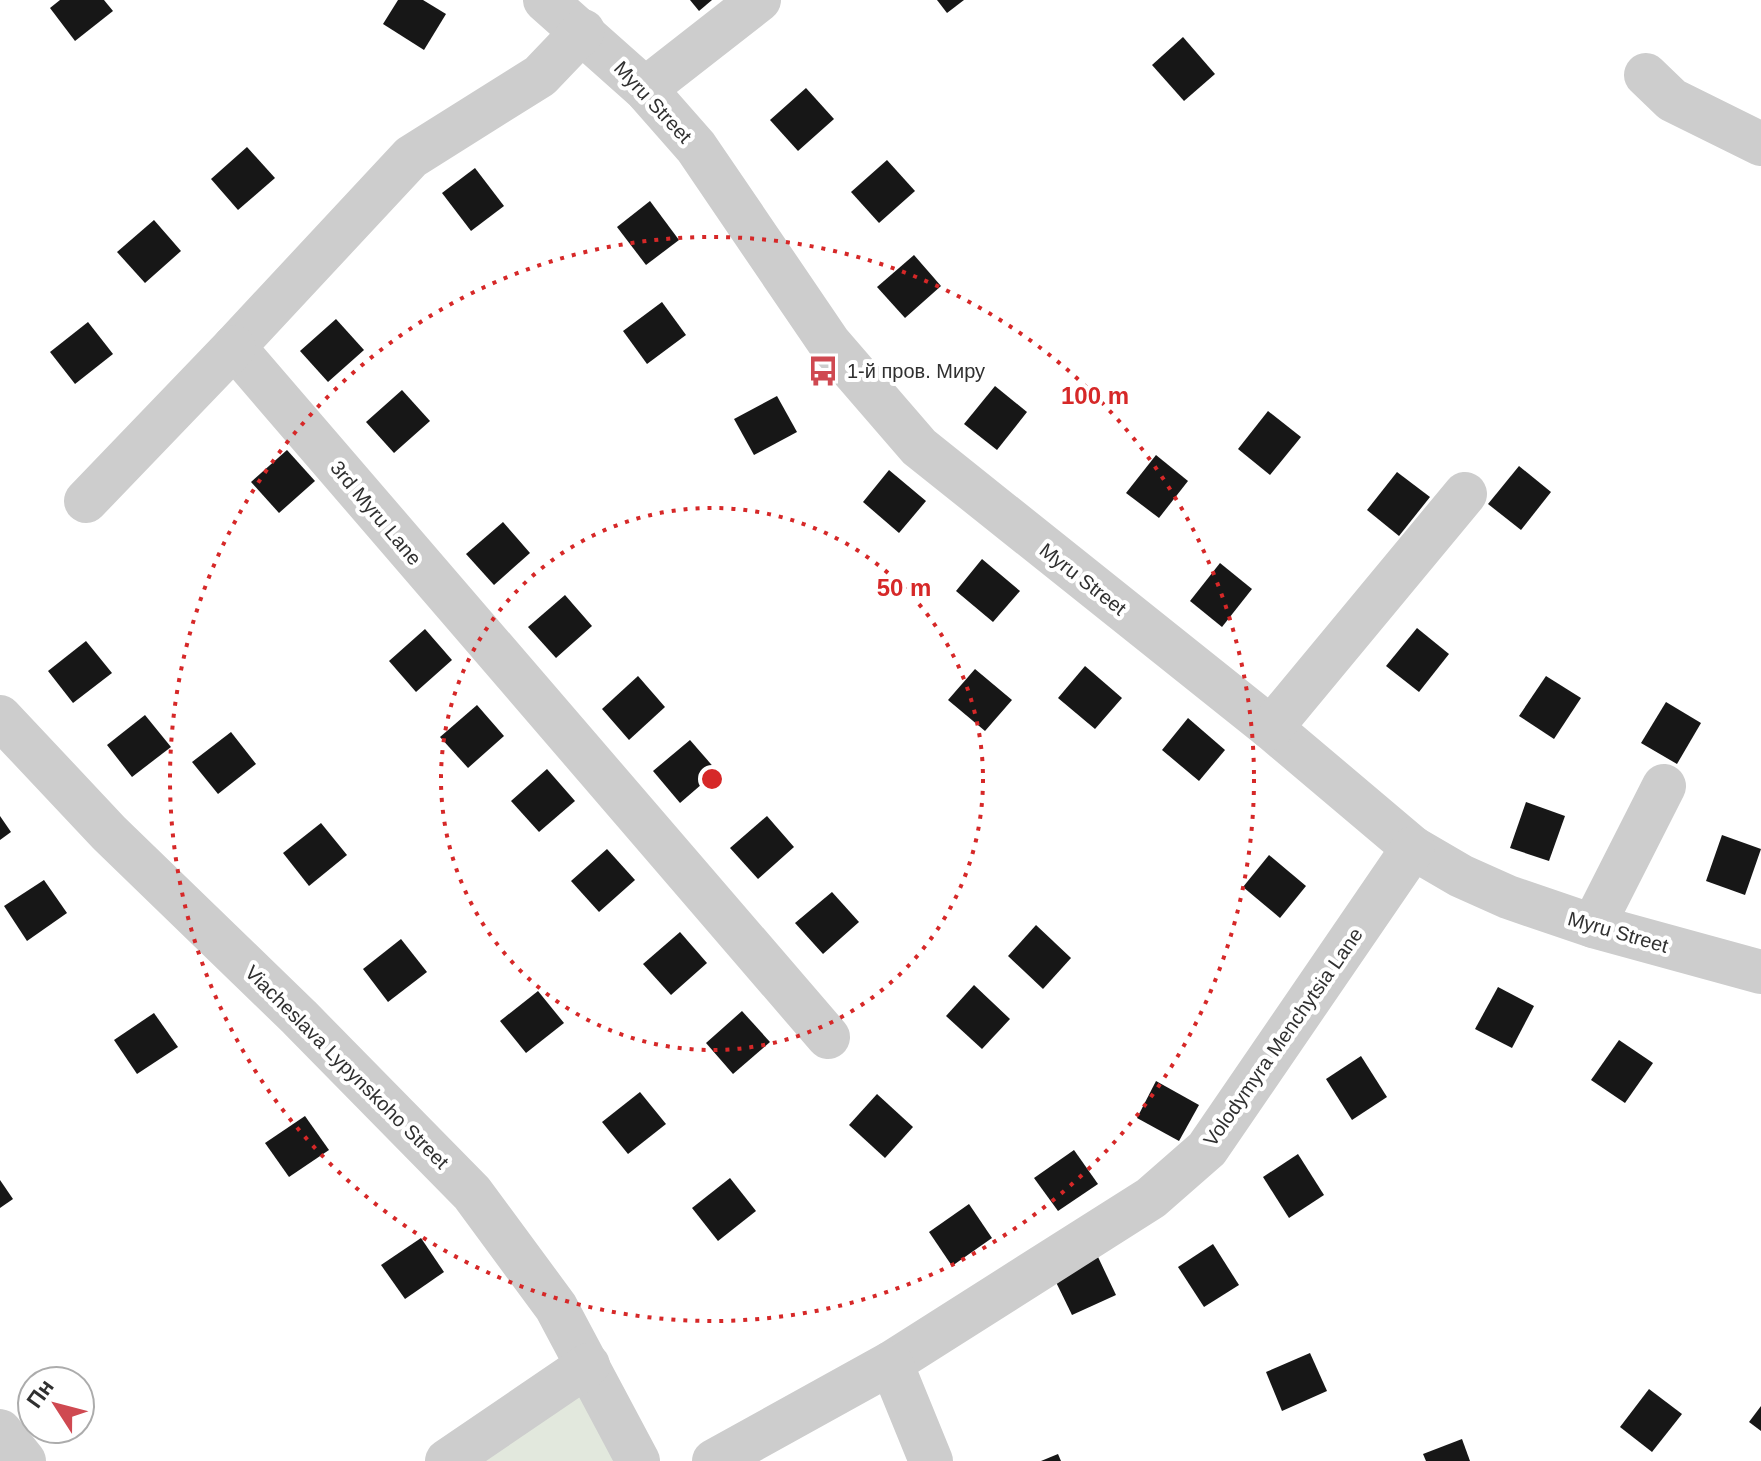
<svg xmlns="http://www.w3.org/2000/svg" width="1761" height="1461" font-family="Arial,sans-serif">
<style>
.green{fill:#e2e8dd}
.building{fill:#171717}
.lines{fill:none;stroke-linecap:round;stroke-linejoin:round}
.minor{stroke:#cdcdcd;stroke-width:44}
.ring{fill:none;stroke:#d62828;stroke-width:4;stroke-dasharray:4 8}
.labels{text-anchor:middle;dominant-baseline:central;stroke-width:8;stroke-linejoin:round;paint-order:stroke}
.street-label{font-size:20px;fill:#303030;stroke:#fff}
.poi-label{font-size:20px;fill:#303030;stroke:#fff;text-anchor:start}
.centre{fill:#d62828;stroke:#fff;stroke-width:4}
.ring-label{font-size:24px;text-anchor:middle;font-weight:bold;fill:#d62828;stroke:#fff;stroke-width:8;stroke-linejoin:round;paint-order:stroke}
</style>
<rect width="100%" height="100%" fill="#fff"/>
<path class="green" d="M588,1365L640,1461H447Z"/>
<g class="building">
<path d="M60,0H104L113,11L75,41L50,8Z"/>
<path d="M398,0H423L446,14L424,50L383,24Z"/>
<path d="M690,0H712L699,11Z"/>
<path d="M937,0H964L947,13Z"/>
<path d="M1183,37L1215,74L1184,101L1152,65Z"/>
<path d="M806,88L834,119L798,151L770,120Z"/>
<path d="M247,147L275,178L238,210L211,179Z"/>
<path d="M887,160L915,191L879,223L851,192Z"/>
<path d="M475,168L504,206L471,231L442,193Z"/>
<path d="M650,201L679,240L646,265L617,227Z"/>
<path d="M154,220L181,251L145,283L117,252Z"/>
<path d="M914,255L941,286L905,318L877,287Z"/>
<path d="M662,302L686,335L647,364L623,331Z"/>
<path d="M336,319L364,350L328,382L300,351Z"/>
<path d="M88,322L113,354L75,384L50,352Z"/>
<path d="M995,386L1027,412L997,450L964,424Z"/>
<path d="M402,390L430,421L394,453L366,422Z"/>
<path d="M777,396L797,432L754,455L734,419Z"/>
<path d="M1268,411L1301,437L1270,475L1238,449Z"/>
<path d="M287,450L315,481L279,513L251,482Z"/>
<path d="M1156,455L1188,481L1159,518L1126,493Z"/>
<path d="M1519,466L1551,492L1521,530L1488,504Z"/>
<path d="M889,470L926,501L899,533L863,502Z"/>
<path d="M1397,472L1430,497L1399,536L1367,510Z"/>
<path d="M503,522L530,553L494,585L466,554Z"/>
<path d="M982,559L1020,591L993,622L956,591Z"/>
<path d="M1220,563L1252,589L1222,627L1190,601Z"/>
<path d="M565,595L592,626L556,658L528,627Z"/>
<path d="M1417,628L1449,654L1419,692L1386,666Z"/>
<path d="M425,629L452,660L416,692L389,661Z"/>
<path d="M86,641L112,673L73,703L48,671Z"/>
<path d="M1085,666L1122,698L1095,729L1058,698Z"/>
<path d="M975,669L1012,700L985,731L948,700Z"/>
<path d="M638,676L665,707L629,740L602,709Z"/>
<path d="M1546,676L1581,698L1554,739L1519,716Z"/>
<path d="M1666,702L1701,723L1677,764L1641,743Z"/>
<path d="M477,705L504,736L468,768L440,737Z"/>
<path d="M145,715L171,747L132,777L107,745Z"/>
<path d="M1188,718L1225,750L1199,781L1162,750Z"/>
<path d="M231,732L256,764L218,794L192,762Z"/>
<path d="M690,740L717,771L680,803L653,771Z"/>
<path d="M547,769L575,801L539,832L511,801Z"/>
<path d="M1526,802L1565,816L1549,861L1510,848Z"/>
<path d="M0,816L11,832L0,840Z"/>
<path d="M767,816L794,847L758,879L730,848Z"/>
<path d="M321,823L347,855L309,886L283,853Z"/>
<path d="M1722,835L1761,849L1745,895L1706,881Z"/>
<path d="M607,849L635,880L599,912L571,881Z"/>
<path d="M1269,855L1306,886L1280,918L1243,887Z"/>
<path d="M44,880L67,913L27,941L4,906Z"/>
<path d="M832,892L859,922L823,954L795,923Z"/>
<path d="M1036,925L1071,958L1043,989L1008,956Z"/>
<path d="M680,932L707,963L671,995L643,964Z"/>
<path d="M401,939L427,972L388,1002L363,969Z"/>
<path d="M974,985L1010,1019L982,1049L946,1016Z"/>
<path d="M1498,987L1534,1006L1512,1048L1475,1029Z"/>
<path d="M538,991L564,1023L526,1053L500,1021Z"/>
<path d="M742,1011L770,1042L733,1074L706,1043Z"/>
<path d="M154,1013L178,1047L137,1074L114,1040Z"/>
<path d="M1619,1040L1653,1063L1625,1103L1591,1080Z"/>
<path d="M1361,1056L1387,1097L1352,1120L1326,1079Z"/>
<path d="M1156,1081L1199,1105L1179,1141L1137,1118Z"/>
<path d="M640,1092L666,1124L628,1154L602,1122Z"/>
<path d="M877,1094L913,1127L885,1158L849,1125Z"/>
<path d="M305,1116L329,1150L289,1177L265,1143Z"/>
<path d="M1074,1150L1098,1184L1058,1211L1034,1178Z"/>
<path d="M1298,1154L1324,1195L1289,1218L1263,1177Z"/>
<path d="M730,1178L756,1211L718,1241L692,1208Z"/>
<path d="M0,1180L13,1199L0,1208Z"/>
<path d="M969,1204L992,1238L952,1266L929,1232Z"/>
<path d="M421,1238L444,1272L405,1299L381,1265Z"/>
<path d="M1213,1244L1239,1285L1204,1307L1178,1267Z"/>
<path d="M1098,1257L1116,1295L1072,1315L1054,1278Z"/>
<path d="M1310,1353L1327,1391L1282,1411L1266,1372Z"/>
<path d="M1649,1389L1682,1414L1652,1452L1620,1427Z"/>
<path d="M1761,1406V1431L1749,1422Z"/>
<path d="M1462,1439L1470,1461H1426L1423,1454Z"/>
<path d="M1058,1454L1061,1461H1041Z"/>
</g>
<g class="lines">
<g class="minor">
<path d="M545,0L645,89L696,147L830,344L919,447L1271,728L1413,848L1461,876L1508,897L1593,926L1761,972"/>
<path d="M583,31L540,76L411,157L234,347L828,1037"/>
<path d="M1646,75L1672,100L1761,144"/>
<path d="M645,89L759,0"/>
<path d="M86,501L234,347"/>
<path d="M0,717L109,833L299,1017L472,1193L556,1307L638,1461"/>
<path d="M1271,728L1465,494"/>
<path d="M1593,926L1664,786"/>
<path d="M891,1363L1151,1198L1207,1149L1413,848"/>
<path d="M0,1431L24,1461"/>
<path d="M447,1461L588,1365"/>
<path d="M714,1461L891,1363L931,1461"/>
</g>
</g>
<g class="ring">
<circle cx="712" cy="779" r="271"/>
<circle cx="712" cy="779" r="542"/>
</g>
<defs>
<g id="bus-bare" transform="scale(2.4)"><path d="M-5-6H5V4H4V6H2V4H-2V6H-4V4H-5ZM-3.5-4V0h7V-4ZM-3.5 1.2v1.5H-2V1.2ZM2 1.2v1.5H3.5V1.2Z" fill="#cf4951" stroke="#fff" stroke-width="2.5" paint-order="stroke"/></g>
</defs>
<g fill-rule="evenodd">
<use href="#bus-bare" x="823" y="371"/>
</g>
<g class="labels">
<g class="street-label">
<text transform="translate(653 102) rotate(47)">Myru Street</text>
<text transform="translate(376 513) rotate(50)">3rd Myru Lane</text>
<text transform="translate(1083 579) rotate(38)">Myru Street</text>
<text transform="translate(1618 932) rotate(16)">Myru Street</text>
<text transform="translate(1283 1037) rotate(-55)">Volodymyra Menchytsia Lane</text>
<text transform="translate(347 1067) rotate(45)">Viacheslava Lypynskoho Street</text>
</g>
<g class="poi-label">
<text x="847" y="371">1-й пров. Миру</text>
</g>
</g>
<circle cx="712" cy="779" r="12" class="centre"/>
<g class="ring-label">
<text x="1095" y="404">100 m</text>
<text x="904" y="596">50 m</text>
</g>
<g transform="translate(56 1405) rotate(306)"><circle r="38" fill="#ffffff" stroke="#acacac" stroke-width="2"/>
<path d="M0-6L14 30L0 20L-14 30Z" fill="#cf4951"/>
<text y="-12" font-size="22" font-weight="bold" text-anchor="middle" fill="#303030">Пн</text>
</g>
</svg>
